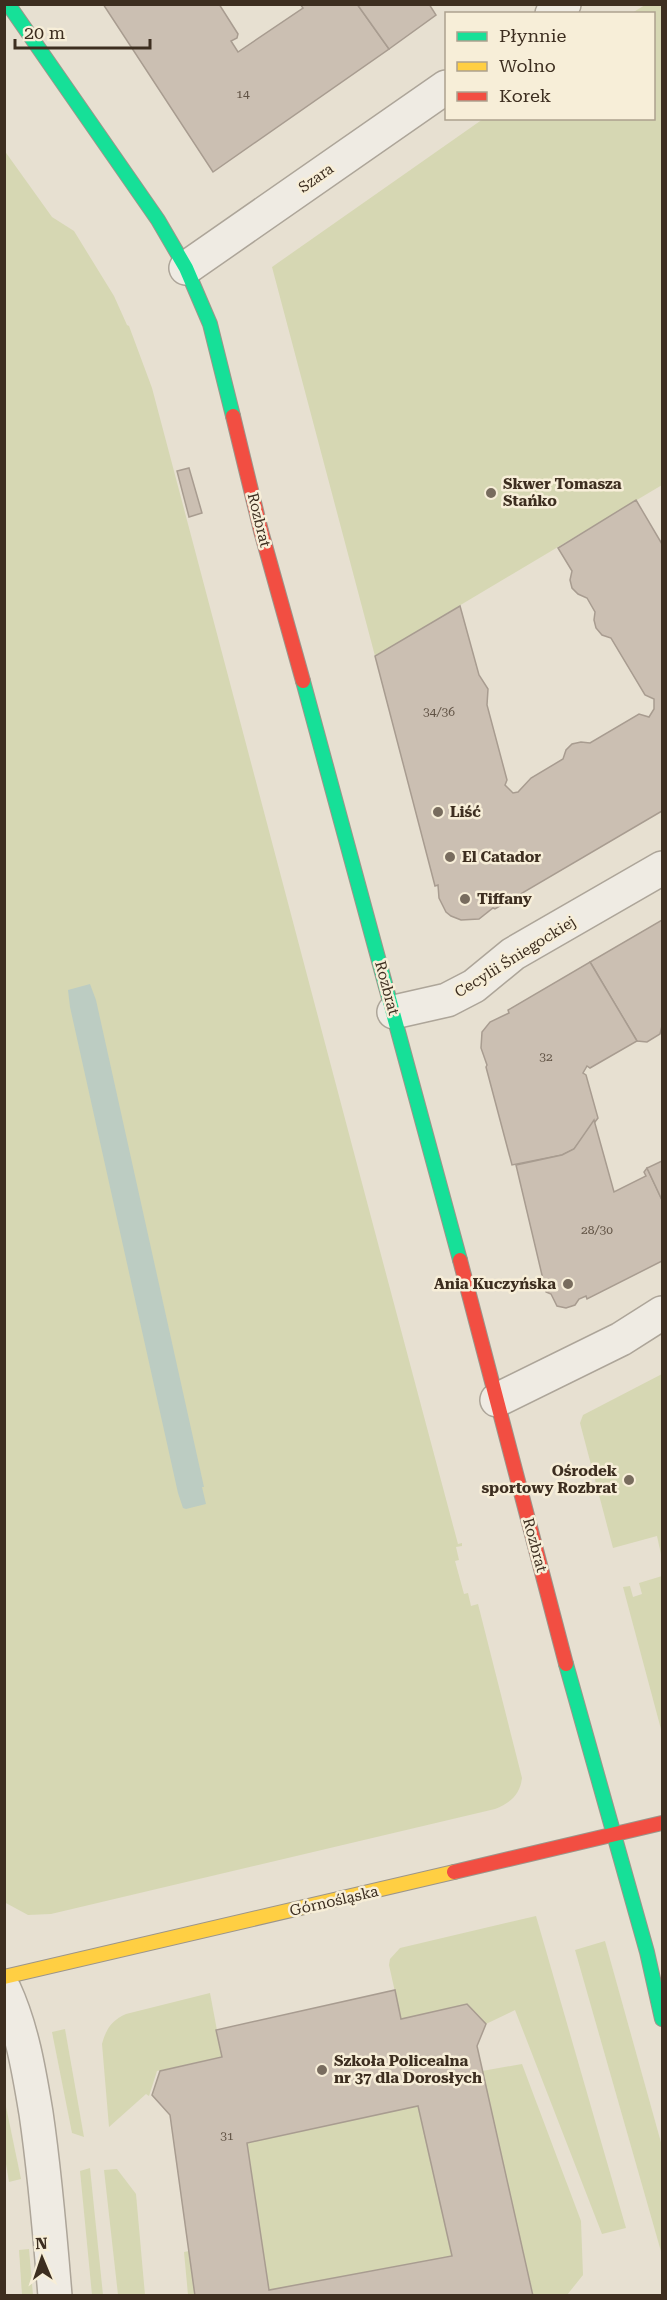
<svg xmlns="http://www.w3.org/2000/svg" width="667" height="2300" font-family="'Roboto Serif',serif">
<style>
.green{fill:#d6d7b3}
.water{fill:#bcccc2}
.building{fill:#cbbfb2;stroke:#a89c90;stroke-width:1.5;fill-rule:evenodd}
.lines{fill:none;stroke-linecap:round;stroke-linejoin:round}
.street-casing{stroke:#ada599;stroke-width:36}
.fast-casing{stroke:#9c958a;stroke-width:16}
.slow-casing{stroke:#9c958a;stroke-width:16}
.jam-casing{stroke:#9c958a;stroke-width:16}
.street{stroke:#efebe3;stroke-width:33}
.fast{stroke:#16e098;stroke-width:14}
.slow{stroke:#ffcf43;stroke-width:14}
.jam{stroke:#f24e42;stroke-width:14}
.poi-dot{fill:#786c5e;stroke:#f7eed8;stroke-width:2}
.labels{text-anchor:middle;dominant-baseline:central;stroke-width:5;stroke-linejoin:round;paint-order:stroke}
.number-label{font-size:12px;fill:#605244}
.street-label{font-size:15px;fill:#3d2e20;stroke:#f7eed8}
.poi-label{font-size:15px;font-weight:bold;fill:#3d2e20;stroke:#f7eed8;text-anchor:start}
</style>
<rect width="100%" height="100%" fill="#e7e0d1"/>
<g class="green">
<path d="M645,5H662V485L375,656L272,267L483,119L654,118V14L632,13Z"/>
<path d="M4,150L52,217L74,231L114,296L127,325L129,326L152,388C254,773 355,1159 458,1544L462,1543V1546L456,1547L459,1560L455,1561L464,1594L468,1593L471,1606L478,1604L522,1778C520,1794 511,1803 495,1809L51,1914L28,1915L4,1902Z"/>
<path d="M662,1374V1559L657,1536L613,1548L580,1423L583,1415Z"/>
<path d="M662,1576V1733L623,1587L630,1586L633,1597L642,1594L639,1583Z"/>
<path d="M536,1916L626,2228L602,2234L515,2010L486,2024L401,2019L389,1965L390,1959L400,1948Z"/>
<path d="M605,1941L662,2146V2255L575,1950Z"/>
<path d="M210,1993L222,2057L157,2071L149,2096L146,2094L109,2127L102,2044C106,2029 112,2020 126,2014Z"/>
<path d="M65,2029L84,2137L72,2133L52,2032Z"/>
<path d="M522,2064L581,2221L583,2275L567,2295H533L482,2071Z"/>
<path d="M4,2097L21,2179L9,2182L5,2158Z"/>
<path d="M418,2106L452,2256L269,2290L247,2143Z"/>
<path d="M90,2168L103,2295H92L80,2171Z"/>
<path d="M117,2169L136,2194L145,2295H118L104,2170Z"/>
<path d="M29,2249L33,2295H22L19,2250Z"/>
<path d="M189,2251L195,2295H188L184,2252Z"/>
</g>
<path class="water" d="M90,984L96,1000L204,1487H202L206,1504L186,1509L183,1508L178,1493L70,1007L68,990Z"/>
<g class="building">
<path d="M103,4H219L238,34L237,38L231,41L238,52L303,8L300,4H357L389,49L213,172Z"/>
<path d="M357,4H429L436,15L389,49Z"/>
<path d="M189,468L202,513L189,517L177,471Z"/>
<path d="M636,500L662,544V811L495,909L493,908L479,919L461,920L451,916L446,912L439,898L438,885L435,886L375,656L460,606L479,675L488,689L487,705L507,780L505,785L513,793L518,792L531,778L563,759L566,750L572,744L581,742L590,743L639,714L649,717L654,709V699L645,695L611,638L602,635L596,628L594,620L595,612L587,598L578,594L572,588L570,580L572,571L558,548Z"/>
<path d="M662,920V1026L660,1034L647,1042L637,1041L590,962Z"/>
<path d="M590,962L637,1041L590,1068L587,1066L583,1073L586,1075L598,1118L574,1149L562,1155L512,1165L486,1067L487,1065L481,1048L482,1032L490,1022L509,1013L508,1010Z"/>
<path d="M594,1120L614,1192L646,1176L644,1172L647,1168L662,1200V1261L587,1299L586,1296L579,1299L575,1305L566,1308L557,1306L551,1294L546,1292L516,1165L562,1155L574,1149Z"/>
<path d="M662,1161V1200L647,1168Z"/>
<path d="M395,1990L401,2019L467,2004L486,2024L477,2046L533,2296H195L170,2115L152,2095L160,2071L222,2057L216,2030ZM418,2106L452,2256L269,2290L247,2143Z"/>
</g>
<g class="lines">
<g class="street-casing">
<g id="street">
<path d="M552,14L564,4"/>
<path d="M186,268L446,87"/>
<path d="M394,1012L447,1000L474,986L513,954L662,868"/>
<path d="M497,1400L621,1339L662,1313"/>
<path d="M4,1989C22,2028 29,2071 36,2113C45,2174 50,2234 55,2296"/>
</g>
</g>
<g class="fast-casing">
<g id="fast">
<path d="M8,4L158,220L186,268L210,324L233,416"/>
<path d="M303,681L460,1260"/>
<path d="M566,1664L647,1952L662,2019"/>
</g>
</g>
<g class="slow-casing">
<path id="slow" d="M4,1977L454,1872"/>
</g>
<g class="jam-casing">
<g id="jam">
<path d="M233,416L261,531L303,681"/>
<path d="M460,1260L566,1664"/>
<path d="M454,1872L662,1823"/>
</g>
</g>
<use href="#street" class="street"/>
<use href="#fast" class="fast"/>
<use href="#slow" class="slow"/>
<use href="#jam" class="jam"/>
</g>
<g class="poi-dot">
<circle cx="491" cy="493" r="6"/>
<circle cx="438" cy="812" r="6"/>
<circle cx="450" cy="857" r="6"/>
<circle cx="465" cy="899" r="6"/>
<circle cx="568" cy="1284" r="6"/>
<circle cx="629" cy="1480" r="6"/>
<circle cx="322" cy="2070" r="6"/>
</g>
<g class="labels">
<g class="number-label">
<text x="243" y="94">14</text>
<text x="439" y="712">34/36</text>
<text x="546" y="1057">32</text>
<text x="597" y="1230">28/30</text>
<text x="227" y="2136">31</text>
</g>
<g class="street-label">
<text transform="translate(316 178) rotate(-35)">Szara</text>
<text transform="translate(259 520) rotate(76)">Rozbrat</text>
<text transform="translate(515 957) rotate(-32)">Cecylii Śniegockiej</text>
<text transform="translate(387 988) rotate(75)">Rozbrat</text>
<text transform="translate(535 1545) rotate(75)">Rozbrat</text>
<text transform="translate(334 1901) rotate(-13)">Górnośląska</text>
</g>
<g class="poi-label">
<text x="503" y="484">Skwer Tomasza<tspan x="503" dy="17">Stańko</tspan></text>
<text x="450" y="812">Liść</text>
<text x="462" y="857">El Catador</text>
<text x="477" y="899">Tiffany</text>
<text x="556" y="1284" text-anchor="end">Ania Kuczyńska</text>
<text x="617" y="1471" text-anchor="end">Ośrodek<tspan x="617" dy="17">sportowy Rozbrat</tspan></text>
<text x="334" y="2061">Szkoła Policealna<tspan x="334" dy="17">nr 37 dla Dorosłych</tspan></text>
</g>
</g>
<rect width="667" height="2300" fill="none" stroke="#3d2e20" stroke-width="12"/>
<rect x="445" y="12" width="210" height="108" fill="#f7eed8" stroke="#ada18e" stroke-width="1.5"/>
<rect x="457" y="32" width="30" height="9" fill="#16e098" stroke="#ada18e" stroke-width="1.5"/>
<text x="499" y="42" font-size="18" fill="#3d2e20">Płynnie</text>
<rect x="457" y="62" width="30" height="9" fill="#ffcf43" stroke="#ada18e" stroke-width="1.5"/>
<text x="499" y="72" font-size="18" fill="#3d2e20">Wolno</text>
<rect x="457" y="92" width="30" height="9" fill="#f24e42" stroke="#ada18e" stroke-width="1.5"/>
<text x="499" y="102" font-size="18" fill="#3d2e20">Korek</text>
<g transform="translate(42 2258) rotate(358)" stroke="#f7eed8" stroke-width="4.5" paint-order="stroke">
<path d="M0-4.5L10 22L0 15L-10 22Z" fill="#3d2e20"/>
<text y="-9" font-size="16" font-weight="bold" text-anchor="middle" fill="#3d2e20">N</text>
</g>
<path d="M15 39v9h135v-9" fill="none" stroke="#3d2e20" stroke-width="3"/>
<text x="24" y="39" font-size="18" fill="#3d2e20" stroke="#f7eed8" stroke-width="4.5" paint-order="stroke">20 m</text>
</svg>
